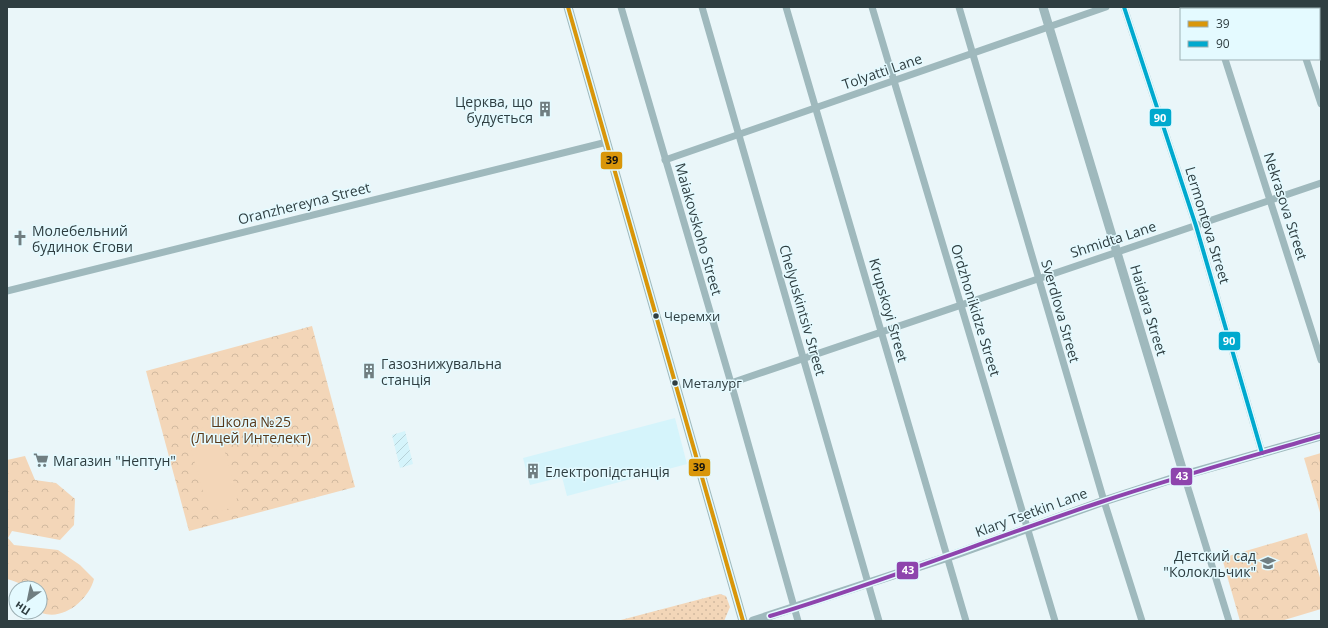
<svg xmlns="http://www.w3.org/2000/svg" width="1328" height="628" font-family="'Open Sans',sans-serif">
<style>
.built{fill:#d5f4fb}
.industrial{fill:url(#industrial-furrows)}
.grass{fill:url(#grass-dots)}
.forest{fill:url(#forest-crowns)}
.pitch{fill:#f3d6b8}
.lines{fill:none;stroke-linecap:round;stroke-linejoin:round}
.minor{stroke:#9fb9bd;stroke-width:7}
.tertiary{stroke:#9fb9bd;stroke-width:9}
.bus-1-casing{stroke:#e4faff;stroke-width:7}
.bus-2-casing{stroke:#e4faff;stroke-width:7}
.bus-3-casing{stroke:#e4faff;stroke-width:7}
.bus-1{stroke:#d9960a;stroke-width:4}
.bus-2{stroke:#00a9ce;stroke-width:4}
.bus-3{stroke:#8e44ad;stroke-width:4}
.bus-dot{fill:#2f3e41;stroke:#e4faff;stroke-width:1.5}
.labels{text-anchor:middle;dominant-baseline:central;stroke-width:3;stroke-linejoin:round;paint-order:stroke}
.bus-label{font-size:13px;fill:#2f3e41;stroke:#e4faff;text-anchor:start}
.street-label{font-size:14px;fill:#2f3e41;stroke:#e4faff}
.poi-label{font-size:14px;fill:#2f3e41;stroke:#e4faff;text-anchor:start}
.park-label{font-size:14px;fill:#58391a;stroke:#e4faff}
.line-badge{stroke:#e4faff;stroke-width:1.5}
.badge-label{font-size:11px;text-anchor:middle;font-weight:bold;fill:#fff}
.pale-badge-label{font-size:11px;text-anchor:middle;font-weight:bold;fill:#111}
</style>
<defs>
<pattern id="industrial-furrows" width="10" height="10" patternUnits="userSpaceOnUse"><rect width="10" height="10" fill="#d5f4fb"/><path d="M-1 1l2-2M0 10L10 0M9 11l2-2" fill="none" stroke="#b7d2d8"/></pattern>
<pattern id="grass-dots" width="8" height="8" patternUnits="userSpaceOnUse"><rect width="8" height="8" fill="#f3d6b8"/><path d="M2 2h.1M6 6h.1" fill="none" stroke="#d1b99f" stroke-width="1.8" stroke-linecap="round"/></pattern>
<pattern id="forest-crowns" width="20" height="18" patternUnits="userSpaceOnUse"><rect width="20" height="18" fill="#f3d6b8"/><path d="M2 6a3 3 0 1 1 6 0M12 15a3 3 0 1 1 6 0" fill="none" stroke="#d1b99f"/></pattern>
</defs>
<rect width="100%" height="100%" fill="#eaf6f9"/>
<path class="built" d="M675,418L687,464L567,496L562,477L530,485L523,458Z"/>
<path class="industrial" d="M405,431L413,464L400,468L392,435Z"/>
<path class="grass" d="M720,594L726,596L730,607L724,621H617Z"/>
<g class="forest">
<path d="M312,326L355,487L189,531L146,371Z"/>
<path d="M1321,453V516L1304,458Z"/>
<path d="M25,456L35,480L56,483L75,499L74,525L60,540L12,531L8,538L14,545L58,550L80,565L94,579C89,599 64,621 42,613L40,607V588C27,588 19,582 7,579V460Z"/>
<path d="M1307,533L1321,581V609L1281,621H1240L1222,558Z"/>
</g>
<path class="pitch" d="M206,427L216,430L220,436L238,496L233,506C224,512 217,512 207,506L189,442C192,432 196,429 206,427Z"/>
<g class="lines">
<g class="minor">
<path d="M621,7L731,383L798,621"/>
<path d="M702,7L879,621"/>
<path d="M786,7L966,621"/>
<path d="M872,7L1055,621"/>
<path d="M959,7L1104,501L1142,621"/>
<path d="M1124,7L1196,226L1262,453"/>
<path d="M1209,7V9"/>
<path d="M1290,7V9"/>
<path d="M1225,59L1321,360"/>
<path d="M1306,59L1321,104"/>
<path d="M665,160L1106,7"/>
<path d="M7,291L607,142"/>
<path d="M731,383L1321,183"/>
<path d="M1184,475L1229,621"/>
</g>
<g class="tertiary">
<path d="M568,7L743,621"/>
<path d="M1043,7L1184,475"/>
<path d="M753,621L948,557L1104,501L1184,475L1321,436"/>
</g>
<g class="bus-1-casing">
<path id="bus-1" d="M568,7L743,621"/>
</g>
<g class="bus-2-casing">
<path id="bus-2" d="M1124,7L1196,226L1262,453"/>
</g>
<g class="bus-3-casing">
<path id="bus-3" d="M770,616C883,582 992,538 1104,501C1176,477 1249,457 1321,436"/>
</g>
<use href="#bus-1" class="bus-1"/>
<use href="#bus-2" class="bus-2"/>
<use href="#bus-3" class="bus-3"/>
</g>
<defs>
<g id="building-bare" transform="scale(1.2)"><path d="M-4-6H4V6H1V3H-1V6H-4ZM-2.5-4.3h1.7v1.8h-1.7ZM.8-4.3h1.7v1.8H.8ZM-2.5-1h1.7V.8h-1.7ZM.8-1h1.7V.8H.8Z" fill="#707e81" stroke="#e4faff" stroke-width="2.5" paint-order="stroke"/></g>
<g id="church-bare" transform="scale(1.2)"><path d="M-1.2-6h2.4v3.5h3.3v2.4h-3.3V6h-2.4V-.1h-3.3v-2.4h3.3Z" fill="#707e81" stroke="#e4faff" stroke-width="2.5" paint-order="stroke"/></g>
<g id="supermarket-bare" transform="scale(1.2)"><path d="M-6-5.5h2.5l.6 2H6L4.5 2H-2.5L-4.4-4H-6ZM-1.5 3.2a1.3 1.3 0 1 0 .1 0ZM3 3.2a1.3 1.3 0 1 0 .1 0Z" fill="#707e81" stroke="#e4faff" stroke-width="2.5" paint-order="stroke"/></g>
<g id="school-bare" transform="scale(1.2)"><path d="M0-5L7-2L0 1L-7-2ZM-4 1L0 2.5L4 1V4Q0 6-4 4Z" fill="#707e81" stroke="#e4faff" stroke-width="2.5" paint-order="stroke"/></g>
</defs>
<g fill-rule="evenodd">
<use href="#building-bare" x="545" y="109"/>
<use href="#church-bare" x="20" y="238"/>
<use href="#building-bare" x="369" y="371"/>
<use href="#supermarket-bare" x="41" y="460"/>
<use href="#building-bare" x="533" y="471"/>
<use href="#school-bare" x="1268" y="563"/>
</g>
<g class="bus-dot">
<circle cx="656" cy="316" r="3.5"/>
<circle cx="675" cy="383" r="3.5"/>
</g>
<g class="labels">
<g class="bus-label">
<text x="664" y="316">Черемхи</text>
<text x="682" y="383">Металург</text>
</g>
<g class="street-label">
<text transform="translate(882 71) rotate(-19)">Tolyatti Lane</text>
<text transform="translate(304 203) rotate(-14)">Oranzhereyna Street</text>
<text transform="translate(1286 206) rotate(72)">Nekrasova Street</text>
<text transform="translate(1208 225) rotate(73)">Lermontova Street</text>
<text transform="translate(699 229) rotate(74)">Maiakovskoho Street</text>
<text transform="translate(1113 239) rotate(-18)">Shmidta Lane</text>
<text transform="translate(803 310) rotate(74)">Chelyuskintsiv Street</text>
<text transform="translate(889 310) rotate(74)">Krupskoyi Street</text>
<text transform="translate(976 310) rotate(73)">Ordzhonikidze Street</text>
<text transform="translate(1149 310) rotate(73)">Haidara Street</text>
<text transform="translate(1061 311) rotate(74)">Sverdlova Street</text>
<text transform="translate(1031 512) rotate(-20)">Klary Tsetkin Lane</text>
</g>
<g class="poi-label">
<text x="533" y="101" text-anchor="end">Церква, що<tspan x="533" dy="16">будується</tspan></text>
<text x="32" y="230">Молебельний<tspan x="32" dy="16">будинок Єгови</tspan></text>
<text x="381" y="363">Газознижувальна<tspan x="381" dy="16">станція</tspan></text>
<text x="53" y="460">Магазин "Нептун"</text>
<text x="545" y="471">Електропідстанція</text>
<text x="1256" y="555" text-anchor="end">Детский сад<tspan x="1256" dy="16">"Колокльчик"</tspan></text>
</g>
<g class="park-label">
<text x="251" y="421">Школа №25<tspan x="251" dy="16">(Лицей Интелект)</tspan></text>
</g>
</g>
<g class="line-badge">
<rect x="1149" y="108" width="23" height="19" rx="4" fill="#00a9ce"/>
<rect x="600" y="151" width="23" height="19" rx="4" fill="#d9960a"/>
<rect x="1218" y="331" width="23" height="20" rx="4" fill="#00a9ce"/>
<rect x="688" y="458" width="23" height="19" rx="4" fill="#d9960a"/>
<rect x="1170" y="467" width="23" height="19" rx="4" fill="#8e44ad"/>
<rect x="896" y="561" width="23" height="19" rx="4" fill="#8e44ad"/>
</g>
<g class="badge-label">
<text x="1160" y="122">90</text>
<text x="1229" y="345">90</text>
<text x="1182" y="480">43</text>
<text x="908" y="574">43</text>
</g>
<g class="pale-badge-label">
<text x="612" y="164">39</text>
<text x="699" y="471">39</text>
</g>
<rect width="1328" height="628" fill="none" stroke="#2f3e41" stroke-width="16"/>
<rect x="1180" y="8" width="140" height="52" fill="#e4faff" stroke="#9cafb3"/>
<rect x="1188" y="21" width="20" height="6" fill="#d9960a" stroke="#9cafb3"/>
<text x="1216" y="28" font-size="12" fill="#2f3e41">39</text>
<rect x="1188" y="41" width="20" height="6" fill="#00a9ce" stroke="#9cafb3"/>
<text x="1216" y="48" font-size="12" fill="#2f3e41">90</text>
<g transform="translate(28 600) rotate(213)"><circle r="19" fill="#e4faff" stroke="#9cafb3"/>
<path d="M0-3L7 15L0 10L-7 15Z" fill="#707e81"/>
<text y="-6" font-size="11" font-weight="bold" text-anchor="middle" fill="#2f3e41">Пн</text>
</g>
</svg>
